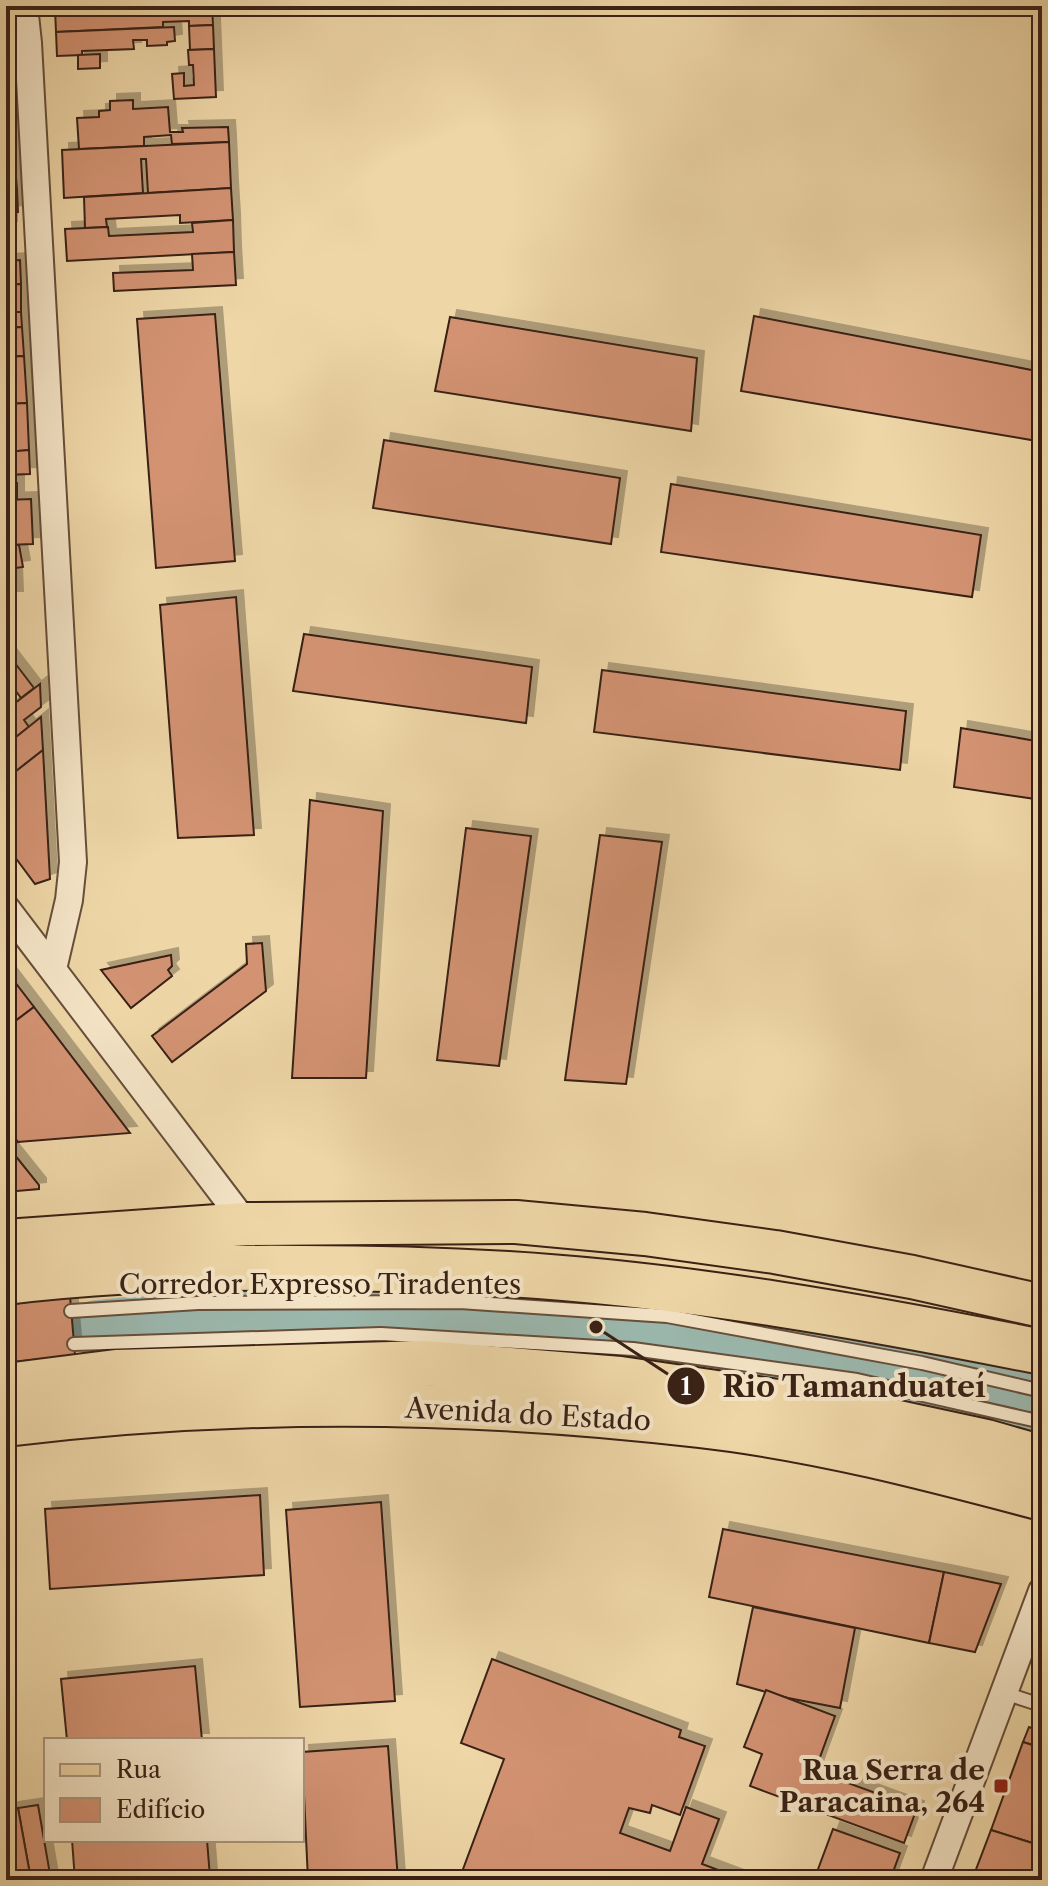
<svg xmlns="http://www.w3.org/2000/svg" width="1048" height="1886" font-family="'Libre Caslon Text',serif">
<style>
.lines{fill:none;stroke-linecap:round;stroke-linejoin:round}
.river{stroke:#9bb8ae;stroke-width:56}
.building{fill:#d39373;stroke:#392115;stroke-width:2;filter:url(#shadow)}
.lane-casing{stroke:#664e3a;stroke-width:16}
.street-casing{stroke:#664e3a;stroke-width:30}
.primary-casing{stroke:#392115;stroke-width:46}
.highway-casing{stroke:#392115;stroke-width:48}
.lane{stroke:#f4e4c6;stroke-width:12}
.street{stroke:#f4e4c6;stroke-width:26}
.primary{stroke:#eed6a7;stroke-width:42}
.highway{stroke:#eed6a7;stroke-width:44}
.poi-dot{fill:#8f2418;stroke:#f4e4c6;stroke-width:3}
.labels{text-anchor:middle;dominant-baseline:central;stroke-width:8;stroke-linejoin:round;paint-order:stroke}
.street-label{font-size:28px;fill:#392115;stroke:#f4e4c6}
.poi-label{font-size:28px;font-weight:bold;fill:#392115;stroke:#f4e4c6;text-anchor:end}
.leader{fill:none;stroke:#392115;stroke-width:3}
.callout-dot{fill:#392115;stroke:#f4e4c6;stroke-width:3}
.mark-label{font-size:24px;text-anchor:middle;font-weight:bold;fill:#fff}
.callout-label{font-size:30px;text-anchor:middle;font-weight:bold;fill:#392115;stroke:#f4e4c6;stroke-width:8;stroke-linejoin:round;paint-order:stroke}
</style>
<defs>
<filter id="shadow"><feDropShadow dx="7" dy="-7" stdDeviation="0" flood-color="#0004"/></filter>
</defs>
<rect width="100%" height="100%" fill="#eed6a7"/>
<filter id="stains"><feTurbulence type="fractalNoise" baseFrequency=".0025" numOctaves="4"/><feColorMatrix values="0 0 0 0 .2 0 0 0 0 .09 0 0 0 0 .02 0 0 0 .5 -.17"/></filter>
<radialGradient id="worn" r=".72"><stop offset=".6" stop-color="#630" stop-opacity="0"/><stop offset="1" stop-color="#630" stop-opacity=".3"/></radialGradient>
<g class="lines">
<path class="river" d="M97,1328L239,1314L433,1317L596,1327L807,1356L1042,1404"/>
</g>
<g class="building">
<path d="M132,6H212L213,25L189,26V21L163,22V27L56,32L55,9L92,7V13L132,11Z"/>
<path d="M213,25L214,49L190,50L189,26Z"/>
<path d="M174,27L175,41L167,42V45L147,46V40H133L134,49L82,51V55L57,56L56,32Z"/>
<path d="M214,49L216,97L174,99L172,74L184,73V86L194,85L193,65H189L188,50Z"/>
<path d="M100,54V68L78,69V55Z"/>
<rect x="6" y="95" width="6" height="18"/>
<path d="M133,100V109L168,107L170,132H183L182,128L228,127L229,142L172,144L171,135L144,137V146L79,149L77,118L99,117V111L110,110V101Z"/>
<path d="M6,113H12L14,140H6Z"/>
<path d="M6,140H14L15,166L6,167Z"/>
<path d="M229,142L231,188L148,193L146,159H141L143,193L64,198L62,150Z"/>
<path d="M15,166L17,189L6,190V167Z"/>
<path d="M231,188L233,220L180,223V215L106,219L107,227L85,228L84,197Z"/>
<path d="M17,189L18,212L6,213V190Z"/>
<rect x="6" y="213" width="4" height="15"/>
<path d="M233,220L234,252L67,261L65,229L108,227L109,236L193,232L192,223Z"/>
<path d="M234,252L236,285L114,291L113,273L193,270L192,254Z"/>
<path d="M20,260L21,284L6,285V261Z"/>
<path d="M21,284V312H6V285Z"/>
<path d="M6,312H21L22,327L6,328Z"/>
<path d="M215,314L235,561L156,568L137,319Z"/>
<path d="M754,316L1042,372V409L1037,441L741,391Z"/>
<path d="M450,317L697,358L691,431L435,391Z"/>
<path d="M22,327L24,356L6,357V328Z"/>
<path d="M24,356L27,403L6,404V357Z"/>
<path d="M27,403L29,450L8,452L6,404Z"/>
<path d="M384,440L620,478L611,544L373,508Z"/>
<path d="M29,450L30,474L6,475V452Z"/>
<path d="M6,480L17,483V499L6,500Z"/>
<path d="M671,484L981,535L972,597L661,552Z"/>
<path d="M31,499L33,544L6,545V500Z"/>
<path d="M6,545H19L23,567L8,569Z"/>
<path d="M1042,566V610L1035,609Z"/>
<path d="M15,573L16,598H6V574Z"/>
<path d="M236,597L254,835L178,838L160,605Z"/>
<path d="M304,634L532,667L526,723L293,691Z"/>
<path d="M8,654L34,688L21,698L15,690L6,697Z"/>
<path d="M602,670L906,711L900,770L594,732Z"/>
<path d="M40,684L41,707L24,720L29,727L6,745V710Z"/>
<path d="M41,717L43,750L6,779V745Z"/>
<path d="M961,728L1042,742V800L954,787Z"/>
<path d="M43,750L50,879L35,884L6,845V779Z"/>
<path d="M310,800L383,811L366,1078H292Z"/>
<path d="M466,828L531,836L499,1066L437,1060Z"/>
<path d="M600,835L662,842L626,1084L565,1080Z"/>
<path d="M262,943L266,991L172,1062L152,1036L247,964L246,944Z"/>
<path d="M171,955L172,966L168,970L172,976L131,1008L101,970Z"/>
<path d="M8,973L34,1007L6,1028V975Z"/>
<path d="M34,1007L130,1133L18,1142L6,1127V1028Z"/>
<path d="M6,1127L18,1142L6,1144Z"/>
<path d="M6,1144L39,1185V1189L6,1192Z"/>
<path d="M70,1296L75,1355L6,1363V1305Z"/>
<path d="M260,1495L264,1575L50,1589L45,1509Z"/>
<path d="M381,1502L395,1701L300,1707L286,1510Z"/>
<path d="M723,1529L944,1572L929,1643L709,1597Z"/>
<path d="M944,1572L1001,1584L975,1652L929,1643Z"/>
<path d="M753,1607L855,1628L840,1708L788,1698L737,1684Z"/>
<path d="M492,1659L681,1730L679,1737L705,1746L680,1815L652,1805L650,1813L629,1808L620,1833L670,1851L686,1807L719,1819L702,1864L745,1880H459L504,1759L461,1743Z"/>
<path d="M195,1666L202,1740H67L61,1679Z"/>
<path d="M766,1690L835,1716L815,1771L917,1808L904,1843L750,1786L762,1754L744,1747Z"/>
<path d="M1042,1701V1748L1023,1742L1029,1727L1034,1729Z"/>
<path d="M1023,1742L1042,1748V1846L991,1830Z"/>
<path d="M388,1746L398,1880H308L302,1752Z"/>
<path d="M38,1805L51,1880H31L18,1808Z"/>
<path d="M18,1808L31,1880H6V1810Z"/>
<path d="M833,1829L900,1853L890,1880H814Z"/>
<path d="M991,1830L1042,1846V1880H972Z"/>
<path d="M72,1840H207L210,1877L179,1880H75Z"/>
</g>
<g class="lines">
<g class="lane-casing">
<g id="lane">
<path d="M71,1311L198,1303L460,1302L667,1316L922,1363L1042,1391"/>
<path d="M74,1344L381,1334L633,1349L857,1380L1042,1422"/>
<path d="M1004,1693L1041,1705"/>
</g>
</g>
<g class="street-casing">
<g id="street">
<path d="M24,6L28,43L73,862L69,900L53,969"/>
<path d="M6,908L246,1224"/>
<path d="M934,1880L1042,1591"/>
</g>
</g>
<g class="primary-casing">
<g id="primary">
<path d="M6,1241L246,1224L516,1222L645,1234L775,1252L912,1277L1042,1306"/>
<path d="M6,1425C236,1397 470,1399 699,1426C815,1439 929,1469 1042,1499"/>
</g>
</g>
<g class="highway-casing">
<g id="highway">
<path d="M6,1282C105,1270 203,1267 302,1268C371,1268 440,1270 508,1274C688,1285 866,1317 1042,1352"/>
<path d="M6,1386L116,1372L425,1363L620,1379L847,1412L986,1442L1042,1458"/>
</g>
</g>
<use href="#lane" class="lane"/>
<use href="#street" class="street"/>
<use href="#primary" class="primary"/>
<use href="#highway" class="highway"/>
</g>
<rect class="poi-dot" x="993" y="1778" width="16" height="16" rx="4"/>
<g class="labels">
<g class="street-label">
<text x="320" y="1284">Corredor Expresso Tiradentes</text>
<text transform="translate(528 1414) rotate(3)">Avenida do Estado</text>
</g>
<g class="poi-label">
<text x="985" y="1770">Rua Serra de<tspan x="985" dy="32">Paracaina, 264</tspan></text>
</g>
</g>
<path class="leader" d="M596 1327L686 1386"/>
<g class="callout-dot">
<circle cx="596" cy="1327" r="8"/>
<circle cx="686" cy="1386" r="20"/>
</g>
<g class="mark-label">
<text x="686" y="1395">1</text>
</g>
<g class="callout-label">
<text x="854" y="1397">Rio Tamanduateí</text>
</g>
<rect width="1048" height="1886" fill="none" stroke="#eed6a7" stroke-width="32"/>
<rect x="8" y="8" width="1032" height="1870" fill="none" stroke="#392115" stroke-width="4"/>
<rect x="16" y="16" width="1016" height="1854" fill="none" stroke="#392115" stroke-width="2"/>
<rect x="44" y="1738" width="260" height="104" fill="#f4e4c6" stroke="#a9967f" stroke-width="2"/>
<rect x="60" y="1764" width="40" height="12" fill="#eed6a7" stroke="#a9967f" stroke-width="2"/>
<text x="116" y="1778" font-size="24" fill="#392115">Rua</text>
<rect x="60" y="1798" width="40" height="24" fill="#d39373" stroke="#a9967f" stroke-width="2"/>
<text x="116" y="1818" font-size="24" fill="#392115">Edifício</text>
<rect width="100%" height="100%" filter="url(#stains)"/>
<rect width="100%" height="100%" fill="url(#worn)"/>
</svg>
